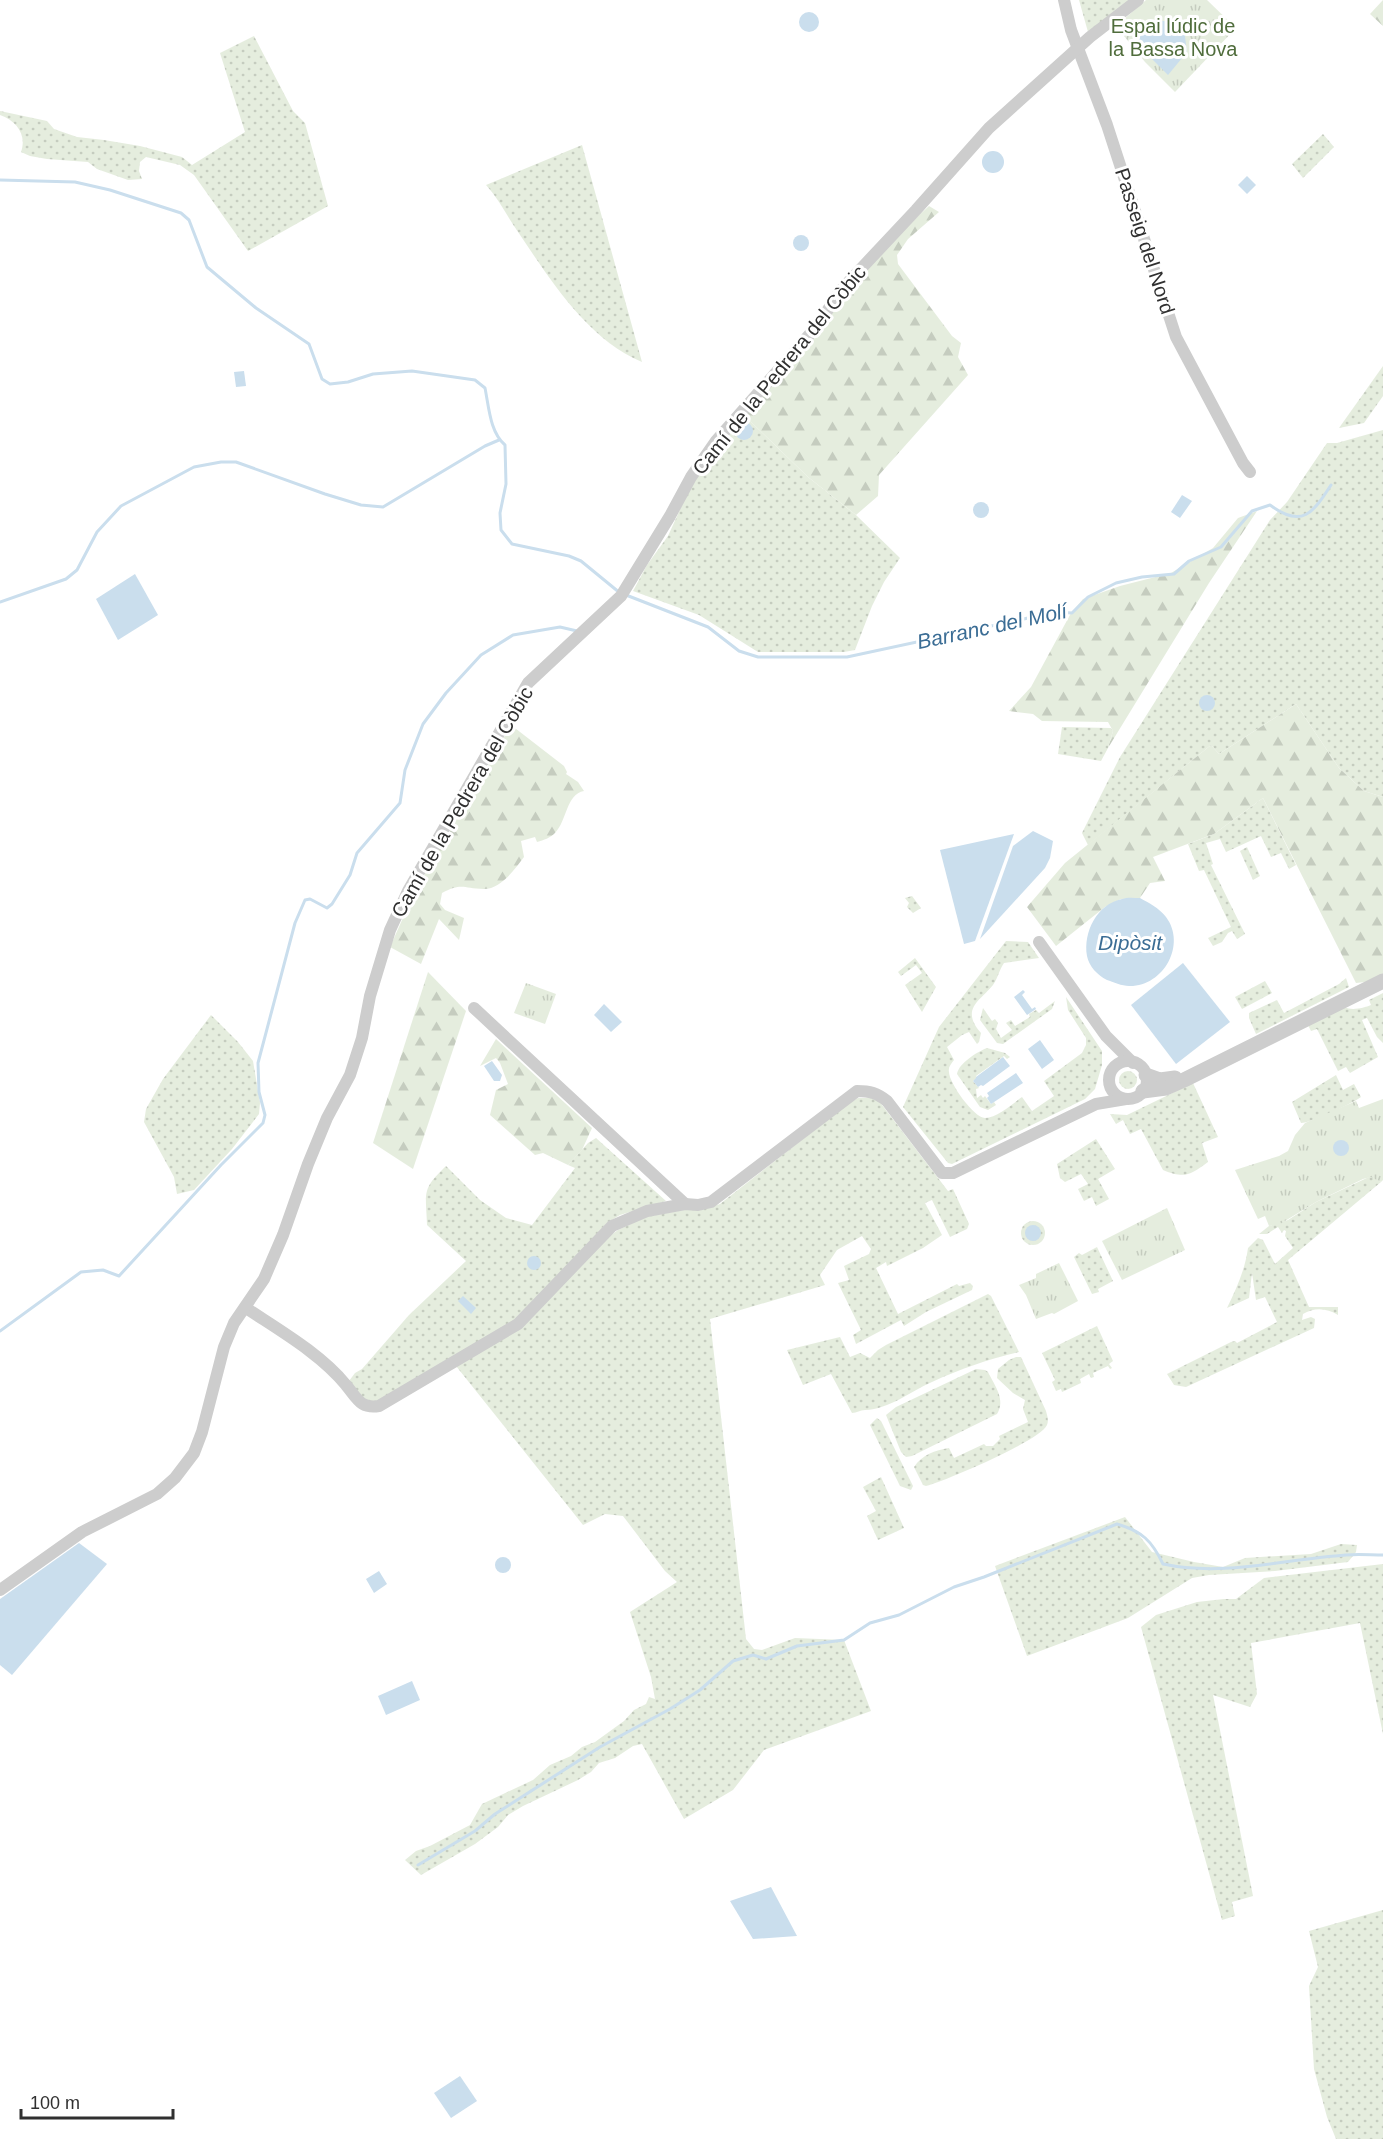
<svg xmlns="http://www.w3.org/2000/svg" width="1383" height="2139" font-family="Helvetica,sans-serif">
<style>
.grass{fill:url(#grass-dots)}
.forest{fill:url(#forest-firs)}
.park{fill:url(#park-tufts)}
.water{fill:#cadeed}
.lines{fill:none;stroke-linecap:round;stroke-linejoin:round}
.stream{stroke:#cadeed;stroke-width:3}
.minor{stroke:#cdcdcd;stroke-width:12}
.tertiary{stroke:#cdcdcd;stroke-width:15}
.labels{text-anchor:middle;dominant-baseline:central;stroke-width:6;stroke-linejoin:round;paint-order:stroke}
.park-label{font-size:20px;fill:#506d3c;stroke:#fff}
.street-label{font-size:20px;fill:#303030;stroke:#fff}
.water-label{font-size:21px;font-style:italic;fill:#3b6d95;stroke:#fff}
</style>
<defs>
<pattern id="grass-dots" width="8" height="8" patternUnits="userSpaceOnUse" patternTransform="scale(1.5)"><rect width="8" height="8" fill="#e5edde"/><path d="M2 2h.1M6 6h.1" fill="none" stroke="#c5ccbf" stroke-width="1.8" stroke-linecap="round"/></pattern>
<pattern id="forest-firs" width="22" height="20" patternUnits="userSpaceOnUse" patternTransform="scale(1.5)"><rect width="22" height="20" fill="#e5edde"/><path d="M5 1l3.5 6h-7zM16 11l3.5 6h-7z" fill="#c5ccbf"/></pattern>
<pattern id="park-tufts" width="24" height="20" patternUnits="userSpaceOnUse" patternTransform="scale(1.5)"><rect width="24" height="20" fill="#e5edde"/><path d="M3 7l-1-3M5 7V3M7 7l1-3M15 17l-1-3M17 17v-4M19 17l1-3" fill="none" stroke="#c5ccbf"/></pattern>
</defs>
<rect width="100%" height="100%" fill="#fff"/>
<g class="grass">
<path d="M1079,0H1133L1088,32Z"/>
<path d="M254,36L293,111L305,123L328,206L248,251L194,175L180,165L146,157L140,162L139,171L142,179L128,180L97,169L88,162L47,159L30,156L21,152C27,135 17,121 0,115V111L47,121L54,129L77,137L104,140L140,146L182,157L192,165L245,132L220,53Z"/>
<path d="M1323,134L1334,147L1303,178L1292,164Z"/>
<path d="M582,145L642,362C585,338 548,276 514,226C505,212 497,197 486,185Z"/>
<path d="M1383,366V396L1364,423L1339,428Z"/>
<path d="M747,418L808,477L856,515L900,558L884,582L872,606L855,650L844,652H758L699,615L633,591L647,565L668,536L693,481L738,420Z"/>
<path d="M1383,430V797L1364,791L1339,768L1296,704L1219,754L1211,745L1088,845L1082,833L1120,757L1270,520L1287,502L1327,443H1337Z"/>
<path d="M1062,727L1111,728L1113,731L1108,748L1101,761L1058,754Z"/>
<path d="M1263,798L1296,865L1289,869L1281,853L1271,857L1261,836L1226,852L1220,839L1206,843L1213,864L1211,865L1245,934L1237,939L1232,931L1228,933L1222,942L1213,946L1208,938L1231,927L1204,870L1199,871L1188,844L1214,834Z"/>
<path d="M1247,847L1260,876L1253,880L1240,851Z"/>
<path d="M912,896L921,908L913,913L907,907L909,903L905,898Z"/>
<path d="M1006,941L1028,942L1039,958L1004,963C999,970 998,978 993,985C980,1001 960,1009 981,1033L979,1042L977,1044L969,1032L962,1035L947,1047L954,1060C951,1064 948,1067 949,1072C949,1083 974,1118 985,1118C997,1118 1012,1104 1022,1097L1032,1111L1054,1096L1044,1081L1082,1053L1086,1045V1038L1068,1010L1066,997L1102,1051V1065L1095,1089L1085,1099L952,1164L948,1163L903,1107L939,1027Z"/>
<path d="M915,958L936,987L922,1012L905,985L922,973L916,965L901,976L898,972Z"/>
<path d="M1346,978L1349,987L1256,1034L1249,1018V1013L1277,1000L1284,1013L1339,984Z"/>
<path d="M1265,981L1272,993L1242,1009L1235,997Z"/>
<path d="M1383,993V1043L1377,1037L1367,1018L1362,1020L1378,1057L1350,1073L1346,1067L1338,1071L1317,1029L1311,1031L1308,1025L1345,1007C1351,1011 1364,1008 1371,1005L1369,1000Z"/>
<path d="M1055,1001L1052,1009L1003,1044L997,1043L980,1020L983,1008L992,1021L995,1019L998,1023L996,1029L1001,1038L1012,1030L1006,1023L1011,1020L1015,1026L1030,1017L1029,1014L1036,1010L1039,1013Z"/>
<path d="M211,1015L238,1042L253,1061L260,1103L259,1114L232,1149L194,1190L177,1194L174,1177L144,1122L146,1109L163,1079Z"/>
<path d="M987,1048L1005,1053L1010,1057L1007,1059L1004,1056L976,1076L977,1078L973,1081L979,1088L976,1089L977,1098L981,1095L983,1098L985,1096L991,1104L994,1102L996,1105L988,1110L980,1107L957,1074C959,1063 977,1052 987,1048Z"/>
<circle cx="1128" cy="1080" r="9"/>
<path d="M1336,1075L1343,1090L1354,1084L1361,1097C1351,1104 1311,1123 1301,1123L1292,1102Z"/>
<path d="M1193,1083L1218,1137L1202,1143L1208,1162C1190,1175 1185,1179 1163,1170L1141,1129L1130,1134L1123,1120L1116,1124L1110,1114L1127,1115Z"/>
<path d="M858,1098H871L879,1101L948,1191L953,1189L969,1224L967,1229L950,1237L932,1200L925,1203L942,1235L923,1248L887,1266L886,1262L876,1268L898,1314L957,1284L959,1286L970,1283L973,1286L972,1290L926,1312L904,1326L901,1320L856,1344L853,1335L861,1330L838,1283L849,1280L844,1266L869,1254L871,1249L862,1236L837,1250L820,1275L825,1285L710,1319L746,1639L754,1649L762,1650L795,1638L844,1640L871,1711L764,1750L733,1790L684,1819L642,1744L633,1746L615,1758L599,1763L591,1772L578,1780L523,1806L508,1815L498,1827L475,1844L421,1875L405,1860L416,1851L430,1846L470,1825L482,1804L533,1780L550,1765L571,1756L582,1747L595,1742L624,1721L634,1710L646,1704L649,1697L655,1699L651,1677L630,1612L677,1582L665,1571L623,1516L605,1514L583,1525L456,1366L483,1348L604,1240L618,1230L645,1217L689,1209L701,1210L720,1204L849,1103Z"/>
<path d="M596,1138L666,1201L620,1215L607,1223L514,1323L381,1401H365L349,1381L355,1373L362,1369L409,1315L466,1261L427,1225C426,1192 421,1190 446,1166L480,1200L506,1218L532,1225L575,1168L568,1165L588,1143Z"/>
<path d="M1096,1139L1115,1169L1098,1179L1109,1199L1096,1206L1092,1197L1084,1201L1078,1189L1088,1184L1081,1174L1065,1182L1060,1178L1057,1164Z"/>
<path d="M1371,1176L1381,1182L1288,1260L1309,1307H1338V1315C1327,1308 1314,1307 1303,1314L1302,1320L1311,1317L1315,1319L1314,1328L1186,1387L1174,1385L1167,1374L1231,1342L1235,1341L1237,1343L1277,1322L1265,1297L1256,1300L1252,1273L1249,1298L1227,1308C1237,1287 1245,1270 1248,1248L1258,1238L1263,1240L1275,1264L1293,1248L1285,1236L1286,1231L1284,1230L1282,1233L1278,1227L1267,1234H1259L1269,1226L1288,1220L1316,1202Z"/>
<circle cx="1033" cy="1233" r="12"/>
<path d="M1097,1247L1113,1281L1098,1289L1099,1292L1092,1294L1074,1257L1079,1253L1082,1255Z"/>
<path d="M988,1294L991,1296L1019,1352C989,1359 960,1369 932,1382C909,1392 890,1409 865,1410C860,1410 857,1413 852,1413L831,1374L803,1385L787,1350L840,1337L850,1357L860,1353L870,1358L878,1350L886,1345Z"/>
<path d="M1097,1326L1113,1361L1109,1364L1112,1368L1110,1369L1108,1366L1093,1373L1094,1377L1091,1378L1089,1374L1080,1379L1081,1383L1062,1392L1061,1389L1056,1391L1052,1382L1055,1380L1042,1353Z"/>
<path d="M1016,1357H1021L1046,1411C1047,1415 1049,1420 1047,1425C1041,1440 946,1481 926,1486L923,1485L914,1467C922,1455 935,1450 949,1448L954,1458L984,1444L986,1446H993L1000,1439L999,1436L1028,1422L1023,1409L1025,1400L1013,1393L997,1378L998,1369L1009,1360Z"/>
<path d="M976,1369L985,1370L988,1372C995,1386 1006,1400 997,1414L912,1456L906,1457L901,1452L886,1415L896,1407Z"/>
<path d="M877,1418L881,1421L913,1486L911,1490L900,1486L870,1425Z"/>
<path d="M881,1477L904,1528L878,1540L867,1516L876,1511L863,1487Z"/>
<path d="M1125,1517L1152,1552L1194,1562L1223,1567L1245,1558L1311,1554L1341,1544L1357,1545L1356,1552L1348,1562L1275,1571L1209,1575L1192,1578L1128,1618L1027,1656L995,1566Z"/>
<path d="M1383,1564V1734L1360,1623L1251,1643L1257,1694L1250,1707L1213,1695L1253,1896L1232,1902L1235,1916L1222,1920L1141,1627L1156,1615L1197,1602L1224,1599H1236L1264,1578Z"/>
<path d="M1383,1910V2139H1336L1327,2117L1314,2069L1309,1986L1318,1967L1309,1931Z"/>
</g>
<g class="forest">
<path d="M1383,0V26L1370,14Z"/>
<path d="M929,206L939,212L908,239L897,255L898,264L952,336L961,343L958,357L968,375L879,475L878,496L856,515L808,477L747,418L738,420L813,340L846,291L901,232Z"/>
<path d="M1257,511L1209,583L1108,748L1113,731L1108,722L1042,721L1033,714L1009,711L1031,687L1071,613L1083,599L1120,586L1171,573L1213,548L1238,518Z"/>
<path d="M1296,704L1339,768L1364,791L1383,797V980L1356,983L1263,798L1214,834L1153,857L1165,881L1150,883L1140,898L1121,899L1105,907L1056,946L1027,907L1065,863L1211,745L1219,754Z"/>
<path d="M511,725L564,766L567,772L566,774L578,782L584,791C566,794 567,821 555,833C550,838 544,840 537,842L535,837L521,841L524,857C515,869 501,889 484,889C463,889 463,882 442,893L440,904L445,910L464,918L459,940L439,919L421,964L390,947L415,891Z"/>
<path d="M428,972L466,1011L413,1169L373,1143Z"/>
<path d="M496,1039L592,1128L582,1150L568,1165L543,1153L535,1155L490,1115L496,1090L508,1084L500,1063L496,1058L480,1066Z"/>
</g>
<g class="park">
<path d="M1146,0H1207L1236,28L1175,92L1145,62L1116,26Z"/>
<path d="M526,983L556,994L545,1024L514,1013Z"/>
<path d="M1383,1099V1180L1381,1182L1371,1177L1363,1179L1316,1202L1280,1224L1269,1226L1265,1216L1258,1219L1235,1170L1279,1156L1288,1151L1295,1135L1305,1123L1356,1101L1359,1108Z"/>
<path d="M1167,1208L1185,1250L1122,1280L1102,1241Z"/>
<path d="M1059,1263L1078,1301L1054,1314L1052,1313L1036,1319L1026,1295L1019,1285L1036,1278V1274Z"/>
</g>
<g class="water">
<circle cx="809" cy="22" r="10"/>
<path d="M1156,20L1178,23L1184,29L1187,52L1168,75L1134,41Z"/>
<circle cx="993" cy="162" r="11"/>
<path d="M1247,176L1256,185L1247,194L1238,185Z"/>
<circle cx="801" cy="243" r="8"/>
<path d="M244,371L246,386L236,387L234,372Z"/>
<circle cx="744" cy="431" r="9"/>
<path d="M1182,495L1192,501L1180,518L1171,512Z"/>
<circle cx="981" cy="510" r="8"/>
<path d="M135,574L158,615L118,640L96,599Z"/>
<circle cx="1207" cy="703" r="8"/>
<path d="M1033,831L1053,841L1050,858L1045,868L980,939L1013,846Z"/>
<path d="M1014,834L975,941L964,944L940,850Z"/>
<path d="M1140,898C1149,903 1159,908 1166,917C1187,945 1163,987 1129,986C1122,986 1113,982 1107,980C1097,975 1089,966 1087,956C1083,932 1097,904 1122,899C1127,897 1134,898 1140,898Z"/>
<path d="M1183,963L1230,1022L1176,1064L1131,1005Z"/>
<path d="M1023,990L1025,992L1022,995L1032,1009L1035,1007L1036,1009L1027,1015L1014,997Z"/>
<path d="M604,1004L622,1022L611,1032L594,1015Z"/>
<path d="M1040,1040L1054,1060L1042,1069L1028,1049Z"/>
<path d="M1003,1057L1010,1066L983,1086L981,1085L978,1087L973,1081L976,1078V1077Z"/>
<path d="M492,1061L502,1075L500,1081H494L484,1066Z"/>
<path d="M1016,1073L1023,1083L991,1104L987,1098L989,1096L987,1093Z"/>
<circle cx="1341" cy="1148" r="8"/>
<circle cx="1033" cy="1233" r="8"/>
<circle cx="534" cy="1263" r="7"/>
<path d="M463,1296L476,1308L471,1314L458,1301Z"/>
<path d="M79,1543L107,1564L12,1675L0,1665V1599Z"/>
<circle cx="503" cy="1565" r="8"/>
<path d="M379,1571L387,1584L374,1593L366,1579Z"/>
<path d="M412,1681L420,1700L386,1715L378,1696Z"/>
<path d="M771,1887L797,1936L753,1939L730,1901Z"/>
<path d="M460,2076L477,2101L451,2118L434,2093Z"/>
</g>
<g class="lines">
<g class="stream">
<path d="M0,180L75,182L110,190L181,213L189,220L207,267L256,308L309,344L322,379L330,384L348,382L373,374L412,371L475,380L485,388C489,408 490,432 505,445L506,484L500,513L501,530L512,544L569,556L581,561L620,593"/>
<path d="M626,595L708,627L739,651L758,657H847L1056,612L1072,613L1088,597L1116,583L1142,577L1174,574L1189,561L1221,547L1252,511L1270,505C1302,529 1313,513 1331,485"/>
<path d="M0,602L66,579L77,570L97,532L121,506L194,467L221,462H236L325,494L361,505L383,507L485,446L499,440"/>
<path d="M0,1331L81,1272L103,1270L119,1276L221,1165L263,1123L265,1115L259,1092L258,1063L295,923L305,900L310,899L327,908L332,904L350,875L357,853L400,803L405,770L423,724L446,693L481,655L513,635L560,627L577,631"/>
<path d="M418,1865L475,1831L495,1814L600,1747L670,1709L700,1690L733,1661L753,1655L766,1659L797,1646L844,1640L870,1623L899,1615L954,1587L984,1577L1117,1524C1142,1531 1152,1541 1163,1564C1224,1577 1284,1559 1346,1555C1358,1554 1371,1555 1383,1555"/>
</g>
<g class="minor">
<path d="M1064,0L1071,30L1107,125L1176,337L1243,463L1250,472"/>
<path d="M1039,942L1106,1036L1133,1063"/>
<path d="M474,1008L685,1204"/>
<circle cx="1128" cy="1080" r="19"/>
<path d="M246,1308C279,1330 321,1354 346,1385C357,1398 360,1409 379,1406L518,1324L612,1226L647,1211L685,1204L698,1205L711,1202L857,1091C870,1091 877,1093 887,1101L942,1173H953L1096,1104L1126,1099"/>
<path d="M0,1590L82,1532L157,1494L175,1478L194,1453L202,1432L224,1347L234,1323L264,1279L283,1235L308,1164L327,1118L350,1075L362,1038L370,996L390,930L408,891L528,683L621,596L670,516L691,477L716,441L817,326L841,290L916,210L989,128L1090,37L1138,0"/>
</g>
<g class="tertiary">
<path d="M1146,1075L1160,1080L1175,1078"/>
<path d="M1143,1091L1166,1088L1184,1080L1383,981"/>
</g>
</g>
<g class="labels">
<g class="park-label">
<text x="1173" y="26">Espai lúdic de<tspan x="1173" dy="23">la Bassa Nova</tspan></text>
</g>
<g class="street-label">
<text transform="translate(1145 241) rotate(72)">Passeig del Nord</text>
<text transform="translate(779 370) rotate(-51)">Camí de la Pedrera del Còbic</text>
<text transform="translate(462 802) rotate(-60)">Camí de la Pedrera del Còbic</text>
</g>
<g class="water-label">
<text transform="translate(992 626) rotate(-12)">Barranc del Molí</text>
<text x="1130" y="942">Dipòsit</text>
</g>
</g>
<path d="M21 2109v9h152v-9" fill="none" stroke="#303030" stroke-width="3"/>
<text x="30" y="2109" font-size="18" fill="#303030" stroke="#ffffff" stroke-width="4.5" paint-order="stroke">100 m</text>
</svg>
